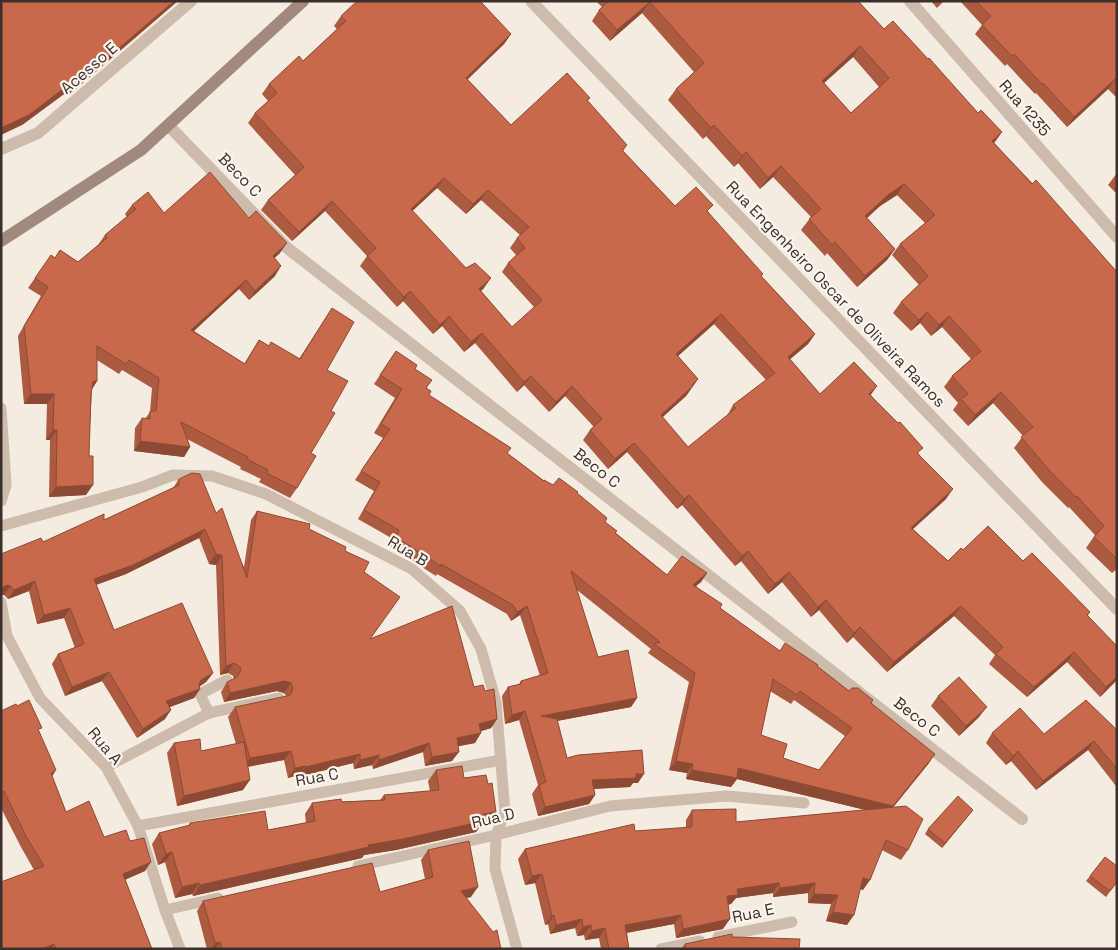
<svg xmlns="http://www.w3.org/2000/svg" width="1118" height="950" font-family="'Space Grotesk',sans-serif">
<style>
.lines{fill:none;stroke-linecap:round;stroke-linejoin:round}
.lane{stroke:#cdbbac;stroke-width:11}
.street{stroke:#cdbbac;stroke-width:12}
.secondary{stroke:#a18a7d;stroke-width:12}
.wall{fill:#ac5a40;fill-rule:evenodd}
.shaded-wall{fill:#8c4a34}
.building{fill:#c8694b;stroke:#8c4a34;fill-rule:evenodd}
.labels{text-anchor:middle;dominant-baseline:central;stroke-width:4.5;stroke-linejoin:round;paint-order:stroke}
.street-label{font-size:16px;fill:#3b302b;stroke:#fbf5ee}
</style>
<rect width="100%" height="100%" fill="#f4ebe1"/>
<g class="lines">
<g class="lane">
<path d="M1,408L6,485L1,501"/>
<path d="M1,526L142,487L173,475L212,476L266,494L412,569L460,611L481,649L496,702L505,813L496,835L495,869L517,949"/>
<path d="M1,602L7,636L40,698L106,767L138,826L165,910L180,949"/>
<path d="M209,713L200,694L227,680"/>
<path d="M106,767L209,713L279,698"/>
<path d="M138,826L501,760"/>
<path d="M358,866L496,835L610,806L727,796L804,803"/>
<path d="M165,910L218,898"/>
<path d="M718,937L792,922"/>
<path d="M661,949L700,941"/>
</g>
<g class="street">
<path d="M531,1L1117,609"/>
<path d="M910,1L1117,237"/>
<path d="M168,125L286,247L1022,819"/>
<path d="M1,149L38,133L191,1"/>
</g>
<path class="secondary" d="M1,241L141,150L303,1"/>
</g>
<g class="wall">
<path d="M1,1L77,88L66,96L64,94L22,125Z"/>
<path d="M596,1H858L884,29L928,59L978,113L1002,132L994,143L1117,272V569L1112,573L1086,548L1095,535L1069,507L1068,508L1042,482L1014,448L1023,436L993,403L968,426L953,410L958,403L944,387L952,376L971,359L942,327L931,336L920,323L911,331L893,313L901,302L919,285L892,255L900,244L925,223L897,195L880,206L867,218L895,249L887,260L857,287L827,253L825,256L801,230L811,217L773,177L760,189L738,163L734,167L706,136L703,139L668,100L676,89L694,72L642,13L610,41L592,21L599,10L602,7ZM853,57L879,87L851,113L824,83Z"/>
<path d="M931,1H944L937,8Z"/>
<path d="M960,1H1117V98L1108,89L1067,127L1036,93L1035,94L1007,64L1005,66L975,34L982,25Z"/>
<path d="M341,16L511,34L504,44L467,79L511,125L590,98L587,101L627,145L623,151L675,206L708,212L762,277L815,334L808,344L790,359L820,394L871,395L919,454L946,499L913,529L948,561L963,550L1023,561L1090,612L1088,615L1117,680L1100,697L1067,662L1027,697L989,664L995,655L954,616L887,672L853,637L847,643L819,610L811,617L782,582L768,594L741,561L735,566L682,505L677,509L627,452L608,469L583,440L590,430L594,427L565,396L549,412L524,385L517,392L475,343L464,352L442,326L433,334L403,301L397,307L360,266L367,256L325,211L292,241L261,210L268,200L295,175L248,123L255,113L268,101L262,94L269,84L303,61L337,29L334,26ZM437,188L466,214L481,200L520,235L517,238L510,248L516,255L508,263L502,272L534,307L512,327L481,291L484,288L412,211ZM714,324L766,380L733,405L727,416L688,447L662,417L686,396L698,379L678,356Z"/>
<path d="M1117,173V194L1108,185Z"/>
<path d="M132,205L164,213L280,253L274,258L275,276L249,300L239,289L194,331L244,364L259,340L269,346L299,359L332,308L327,370L331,411L311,453L297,488L290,498L259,482L261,479L240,469L241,467L187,439L190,447L184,457L134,451L135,428L142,418L145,419L150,412L152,388L122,370L119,374L97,360V381L92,389L86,495L49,497L50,440H46L47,404H24L18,336L41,296L28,288L51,255L55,258L60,250L78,262L98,245L105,235L127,217L125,214Z"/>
<path d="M396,351L415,369L426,388L429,395L544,481L553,485L577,493L616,533L667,575L707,573L701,582L696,586L720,608L780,651L817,666L849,691L871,703L929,763L893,807L908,850L901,860L882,850L863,890L860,889L847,925L826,921L831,904L808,903V893L773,897V893L736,898L731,904L728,905L723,929L676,938L674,924L627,933L629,949H601L599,938L585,940L584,935L577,936L575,928L550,934L548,924L545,925L535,883L525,885L518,859L525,849L635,831L686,828V820L692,810L736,822L865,810L737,779L731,787L686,779L687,773L669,770L689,682L648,653L651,649L577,590L598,657L637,698L631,707L557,721L567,758L638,783H633L630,787L594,789L595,795L589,804L538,816L532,794L538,785L519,720L505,724L502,696L508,687L519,684L521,681L540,676L520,615L511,621L507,614L437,574L436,576L389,546L393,539L358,519L374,491L355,480L383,438L374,433L395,398L374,384ZM770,691L791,704L794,700L845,736L819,770L783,758L761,735Z"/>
<path d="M179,479L216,513L244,567L251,520L257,511L309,529L345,551L364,572L370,639L485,691L497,719L491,728L481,731L475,743L458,746L452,761L425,766L423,752L373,769L372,765L354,769L353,763L298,777V775L288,778L284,760L248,767L243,790L177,806L167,753L174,743L201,751L236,744L228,717L235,707L286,696L284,693L277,691L224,702L221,692L227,682L234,679L233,676L228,673L220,675L216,565L209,564L199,538L126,574L96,585L114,630L213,673L206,682L200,686V689L194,698L170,707L165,719L137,738L102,681L65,696L52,664L58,654L75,648L64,618L37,624L29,591L8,599L4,595H1V554L43,542L104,520L173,488Z"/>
<path d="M938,696L979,717L959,736L931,706Z"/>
<path d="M17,706L39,731L52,777L66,812L104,837L130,841L145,871L125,880L152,949H1L34,870L21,847L1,808V711Z"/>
<path d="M1117,730V786H1116L1088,750L1036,790L1011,761L1006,765L986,743L992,733L1044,734Z"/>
<path d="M436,770L488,784L496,812L489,823L482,824L476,832L396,850L364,855L362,858L193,896L192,894L175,898L165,862L158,865L152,844L159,833L188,826L190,823L268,830L306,823L305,814L312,803L380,800L384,795L430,791L428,781Z"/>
<path d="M969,815L942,848L925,834L928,829Z"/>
<path d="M428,850L471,897L466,898L501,949H207L197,911L203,901L380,892L425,879L421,860Z"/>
<path d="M1105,857L1117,882L1106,897L1086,881Z"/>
<path d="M732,937L799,949H681L685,944Z"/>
</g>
<g class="shaded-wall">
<path d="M174,1H178L77,88L66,96L73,86Z"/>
<path d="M650,2L642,13L610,41L617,30Z"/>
<path d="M511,34L504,44L459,88L466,78Z"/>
<path d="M860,46L853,57L814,92L822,81Z"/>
<path d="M1115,79L1108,89L1067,127L1074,117Z"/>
<path d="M71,83L64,94L22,125L1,135V128Z"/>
<path d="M714,125L706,136L703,139L711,128Z"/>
<path d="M1002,132L994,143L992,141Z"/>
<path d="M746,152L738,163L734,167L742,156Z"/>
<path d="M781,166L773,177L760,189L768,178Z"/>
<path d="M444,178L437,188L404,219L411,209Z"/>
<path d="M904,184L897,195L880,206L857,227L865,216L888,195Z"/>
<path d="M488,190L481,200L466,214L473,204Z"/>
<path d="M332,201L325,211L292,241L299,232Z"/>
<path d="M287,243L280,253L266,266L273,256Z"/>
<path d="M895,249L887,260L857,287L865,276Z"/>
<path d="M281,266L275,276L249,300L255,291Z"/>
<path d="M491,278L484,288L472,299L479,289Z"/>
<path d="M246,280L239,289L185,339L191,330Z"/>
<path d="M410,291L403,301L397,307L404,297Z"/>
<path d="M927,312L920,323L911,331L919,320Z"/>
<path d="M721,314L714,324L669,364L676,354Z"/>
<path d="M449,316L442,326L433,334L440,325Z"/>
<path d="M949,316L942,327L931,336L939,325Z"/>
<path d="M482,333L475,343L464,352L471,342Z"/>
<path d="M815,334L808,344L781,367L788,357Z"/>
<path d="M531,376L524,385L517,392L524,382Z"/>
<path d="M698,379L686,396L654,425L661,415Z"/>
<path d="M93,381H97L91,391Z"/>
<path d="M572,386L565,396L549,412L556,402Z"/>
<path d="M877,386L870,396L869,394Z"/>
<path d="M1001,392L993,403L968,426L975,415Z"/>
<path d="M31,394H54L47,404H24Z"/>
<path d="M53,430H57L50,440H46Z"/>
<path d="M140,441L190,447L184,457L134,451Z"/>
<path d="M634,443L627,452L608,469L615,459Z"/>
<path d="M93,485L86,495L49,497L56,487Z"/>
<path d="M953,489L946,499L904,537L911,528Z"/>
<path d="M689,495L682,505L677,509L684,499Z"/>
<path d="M205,529L199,538L126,574L87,588L94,579Z"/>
<path d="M748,551L741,561L735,566L742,556Z"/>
<path d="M216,554L222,555L216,565L209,564Z"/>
<path d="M789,572L782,582L768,594L775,584Z"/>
<path d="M707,573L701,582L686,594L693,585Z"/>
<path d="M35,581L29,591L8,599L14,590Z"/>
<path d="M6,585L11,586L4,595H1V589Z"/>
<path d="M826,600L819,610L811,617L818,607Z"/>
<path d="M527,606L520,615L511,621L517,612Z"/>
<path d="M961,606L954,616L887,672L894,662Z"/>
<path d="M70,608L64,618L37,624L44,615Z"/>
<path d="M860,627L853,637L847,643L854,633Z"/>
<path d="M1074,652L1067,662L1027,697L1034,687Z"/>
<path d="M234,663L228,673L220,675L226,666Z"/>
<path d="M109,672L102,681L65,696L72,687Z"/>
<path d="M213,673L206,682L194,690L201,680Z"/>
<path d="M1117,677V680L1100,697L1106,687Z"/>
<path d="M284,681L291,683L284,693L277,691L224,702L230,693Z"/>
<path d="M200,689L194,698L159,711L166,701Z"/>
<path d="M637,698L631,707L535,725L541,716Z"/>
<path d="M987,707L979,717L959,736L966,726Z"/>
<path d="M171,710L165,719L137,738L143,729Z"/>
<path d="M525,711L519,720L505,724L512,715Z"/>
<path d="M497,719L491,728L472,734L479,724Z"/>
<path d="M481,733L475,743L450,748L457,738Z"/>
<path d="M1094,741L1088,750L1036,790L1043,781Z"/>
<path d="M429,743L423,752L373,769L379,760Z"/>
<path d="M291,751L284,760L243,767L250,758Z"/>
<path d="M1018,751L1011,761L1006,765L1013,756Z"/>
<path d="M459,752L452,761L425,766L432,757Z"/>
<path d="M360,754L353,763L298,777L305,767Z"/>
<path d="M935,754L929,763L887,815L737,779L731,787L686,779L692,770L738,768L893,806Z"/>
<path d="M379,755L372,765L354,769L360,760Z"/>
<path d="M676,761L693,764L687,773L669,770Z"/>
<path d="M305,766L298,775L288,778L295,768Z"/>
<path d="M56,770L50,780L51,773Z"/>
<path d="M636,774H644L638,783H633L630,787L586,789L592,780Z"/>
<path d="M250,780L243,790L177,806L184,796Z"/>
<path d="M595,795L589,804L538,816L545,807Z"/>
<path d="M973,810L969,815L942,848L945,843Z"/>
<path d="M496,812L489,823L482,824L476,832L396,850L364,855L362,858L193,896L200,885L368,845L483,814Z"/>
<path d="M172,852L165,862L158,865L166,854Z"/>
<path d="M151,862L145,871L116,883L123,874Z"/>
<path d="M542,874L535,883L525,885L532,876Z"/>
<path d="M863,878L870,880L863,890L856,887Z"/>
<path d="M199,883L192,894L175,898L182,887Z"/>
<path d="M779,883L773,893L736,898L731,904L720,905L727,896L737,889Z"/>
<path d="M815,883L808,893L773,897L780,888Z"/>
<path d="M478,887L471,897L454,901L461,891Z"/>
<path d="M814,894L838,895L831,904L808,903Z"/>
<path d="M833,912L854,915L847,925L826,921Z"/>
<path d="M554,915L548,924L545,925L552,916Z"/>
<path d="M681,915L674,924L619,934L625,925Z"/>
<path d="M582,919L575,928L550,934L556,925Z"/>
<path d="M730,919L723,929L676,938L683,929Z"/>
<path d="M591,925L584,935L577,936L583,927Z"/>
<path d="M605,928L599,938L585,940L592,931Z"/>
<path d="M220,942L215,949H211L215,943Z"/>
<path d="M54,944L51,949H42Z"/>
</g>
<g class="building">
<path d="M1,1H174L84,78L73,86L71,83L29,115L1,128Z"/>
<path d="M357,1H480L511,34L466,78L511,125L567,73L590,98L587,100L627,145L622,150L675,206L696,187L713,205L707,211L763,274L761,276L815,334L788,357L820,394L854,362L877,386L869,394L898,423L900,422L923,448L917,453L953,489L911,528L948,561L961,548L963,550L988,526L1023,561L1032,553L1090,612L1087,615L1117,646V677L1106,687L1074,652L1034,687L996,654L1003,647L961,606L894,662L860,627L854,633L826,600L818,607L789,572L775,584L748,551L742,556L689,495L684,499L634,443L615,459L590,430L602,419L572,386L556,402L531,376L524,382L482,333L471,342L449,316L440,325L410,291L404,297L367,256L376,248L332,201L299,232L268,200L304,167L255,113L277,93L269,84L299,56L303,61L346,21L341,16ZM444,178L473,204L488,190L529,227L517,238L525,248L508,263L542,300L512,327L479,289L491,278L475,263L466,268L411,209ZM721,314L775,373L733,405L736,408L688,447L661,415L693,386L692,385L698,379L676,354Z"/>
<path d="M609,1H858L884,29L893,21L928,59L929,58L978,113L981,110L1002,132L992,141L1032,184L1036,180L1117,272V559L1094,537L1104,526L1077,496L1076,497L1050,471L1021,437L1033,427L1001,392L975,415L961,399L968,394L952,376L981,351L949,316L939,325L927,312L919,320L901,302L928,276L900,244L935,215L904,184L888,195L865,216L895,249L865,276L835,242L832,245L809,219L821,209L781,166L768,178L746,152L742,156L714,125L711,128L676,89L704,63L650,2L617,30L599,10ZM860,46L889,78L851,113L822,81Z"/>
<path d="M976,1H1117V81L1115,79L1074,117L1043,83L1042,84L1014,54L1012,56L982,25L991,16Z"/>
<path d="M210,172L249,218L256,211L287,243L273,256L281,266L255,291L246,280L191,330L245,364L259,340L269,346L271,342L300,359L332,308L354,322L327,370L348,381L331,411L335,413L311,453L316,456L297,488L266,473L268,470L247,459L248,457L181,422L190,447L140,441L142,418L150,419V411H156L159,378L129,360L126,364L97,346V381H93L91,394L89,456H93V485L56,487L57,430H53L54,394H31L24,326L48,287L35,278L51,255L55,258L60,250L78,262L107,238L105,235L136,209L132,205L148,192L164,213Z"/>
<path d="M396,351L417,365L415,369L432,380L426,388L431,391L429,395L511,448L507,453L544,481V480L553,485L559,478L578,492L577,493L607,518L605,522L617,531L615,533L667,575L682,556L707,573L693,585L722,604L720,608L780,651L785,643L818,665L817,666L849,691L852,688H858L873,700L871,703L935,754L893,806L738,768L737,778L692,770L693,764L676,761L695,673L654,644L660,642L571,571L598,657L628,650L637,698L541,716L557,719L567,758L578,755L642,750L644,774H636V778L592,780L595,795L545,807L539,785L546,782L525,711L512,715L508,687L521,684V681L548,673L527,606L517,612L513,605L441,564L442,567L396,537L399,530L364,510L380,482L361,471L390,429L381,424L402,389L380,375ZM773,679L797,695L800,691L852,728L819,770L783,758L787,744L761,735Z"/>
<path d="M192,473L200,474L216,513L222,508L247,578L257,511L310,524L309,529L346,547L345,551L369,562L364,572L400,597L370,639L452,606L474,687L483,685L485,691L494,689L497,719L479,724L481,733L457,738L459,752L432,757L429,743L379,760V755L360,760V754L305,767V766L295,768L291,751L250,758L235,707L287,696L291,694L293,688L291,683L284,681L230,693L227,682L237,677L241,670L240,667L234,663L226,666L222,555L216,554L205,529L133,565L94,579L114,630L182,603L213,673L201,680L199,685L200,689L166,701L171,710L143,729L109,672L72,687L58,654L84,644L70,608L44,615L35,581L14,590L11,586L6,585L1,589V554L41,538L43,542L104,514V520L179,485V479Z"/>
<path d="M959,677L987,707L966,726L938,696Z"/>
<path d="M29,700L42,728L38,729L56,770L51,773L66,812L89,801L104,837L126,830L130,841L144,838L151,862L123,874L152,949H56L54,944L42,949H1V882L44,866L27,838L4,791L1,792V711L16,704L17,706Z"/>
<path d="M1086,700L1117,730V769L1094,741L1043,781L1018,751L1013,756L992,733L1020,708L1044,734Z"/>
<path d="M200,739L201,751L244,742L250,780L184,796L174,743Z"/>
<path d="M462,766L464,778L486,775L488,784L492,783L496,812L483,814L484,821L403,839L368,845L369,847L200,885L199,883L182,887L172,852L166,854L159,833L190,825V823L265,811L268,830L315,821L312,803L341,799L342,802L385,800L384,795L439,790L436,770Z"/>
<path d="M958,796L973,810L945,843L928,829Z"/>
<path d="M906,806L923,819L908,850L886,840L870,880L863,878L854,915L833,912L838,895L814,894L815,883L780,888L779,883L737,889L738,895L727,896L730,919L683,929L681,915L625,925L629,949H609L605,928L592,931L591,925L583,927L582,919L556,925L554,915L552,916L542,874L532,876L525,849L634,824L635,831L692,827V810L736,809V822Z"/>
<path d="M469,841L478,887L461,891L493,932L497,930L501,949H222L220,942L215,943L203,901L372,863L380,892L433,877L428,850Z"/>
<path d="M1105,857L1117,866V882L1110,891L1090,876Z"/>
<path d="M732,934V937L800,939L799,949H685V944Z"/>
</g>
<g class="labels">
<g class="street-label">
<text transform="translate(89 68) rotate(-41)">Acesso E</text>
<text transform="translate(1025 108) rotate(49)">Rua 1235</text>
<text transform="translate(240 175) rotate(46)">Beco C</text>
<text transform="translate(836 294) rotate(46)">Rua Engenheiro Oscar de Oliveira Ramos</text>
<text transform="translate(597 468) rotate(38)">Beco C</text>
<text transform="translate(408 551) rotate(31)">Rua B</text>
<text transform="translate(917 717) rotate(38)">Beco C</text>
<text transform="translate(105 746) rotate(50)">Rua A</text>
<text transform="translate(317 777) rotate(-10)">Rua C</text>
<text transform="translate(493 818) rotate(-13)">Rua D</text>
<text transform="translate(753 913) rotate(-12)">Rua E</text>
</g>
</g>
<rect width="1118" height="950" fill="none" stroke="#3b302b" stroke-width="5"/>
</svg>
